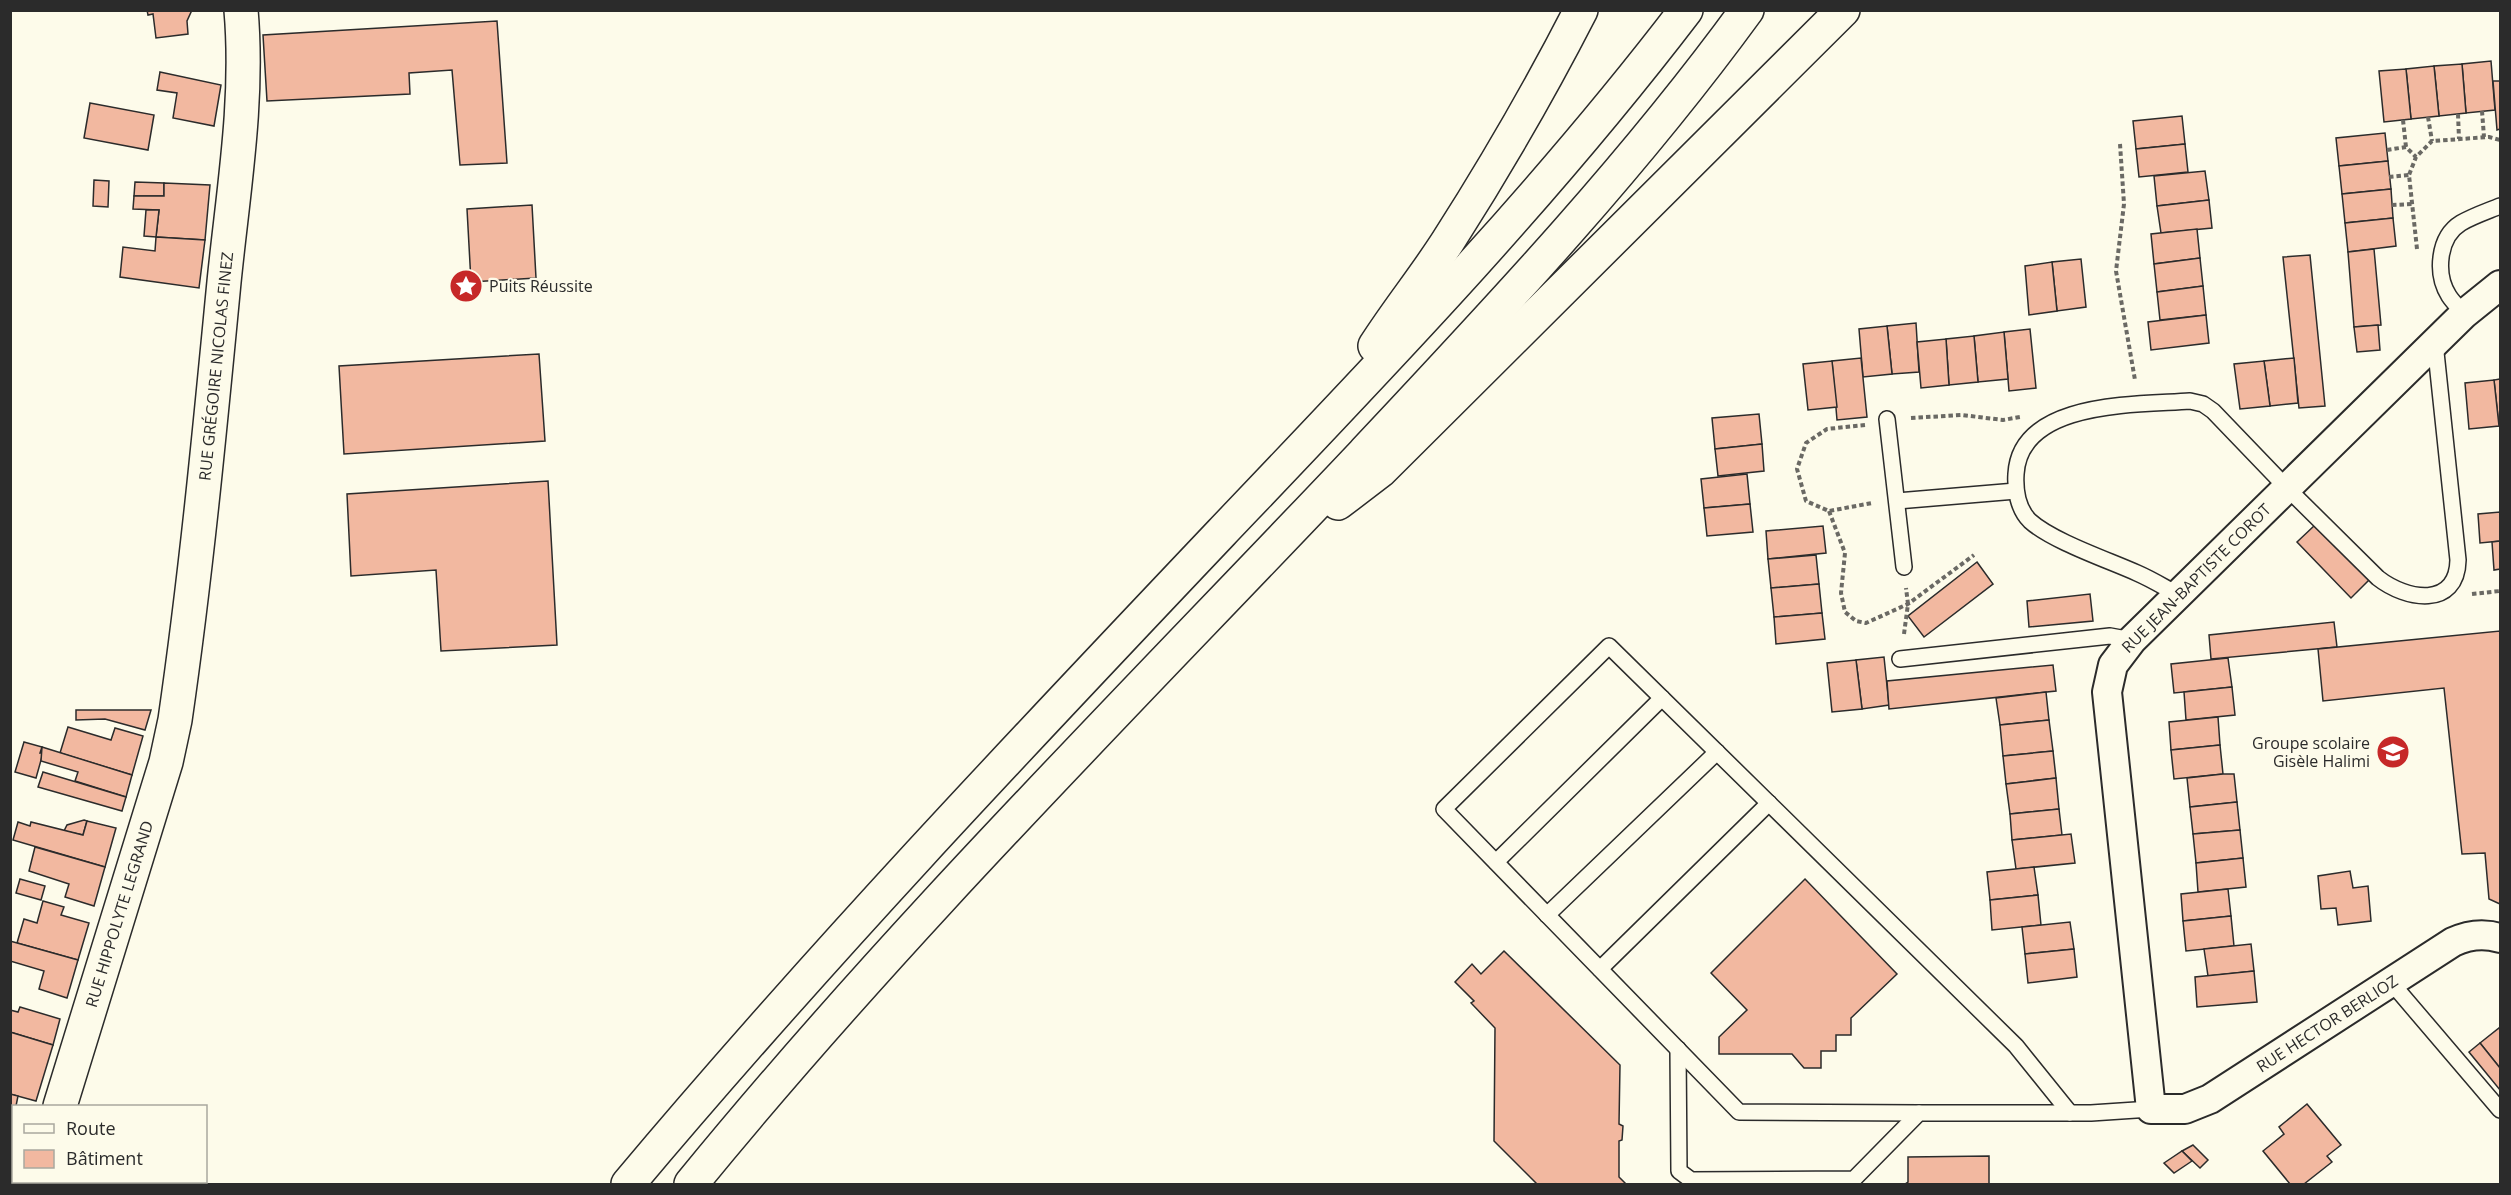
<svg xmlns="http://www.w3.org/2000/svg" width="2511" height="1195" font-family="'Open Sans',sans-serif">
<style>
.building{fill:#f2b8a0;stroke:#2b2b2b;stroke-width:1.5}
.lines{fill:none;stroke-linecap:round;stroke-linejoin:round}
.service-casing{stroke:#2b2b2b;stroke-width:18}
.minor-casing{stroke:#2b2b2b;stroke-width:32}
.tertiary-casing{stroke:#2b2b2b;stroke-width:36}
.motorway-casing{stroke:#2b2b2b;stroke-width:36}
.path{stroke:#6a6964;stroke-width:4;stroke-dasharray:4.5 3;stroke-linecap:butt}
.service{stroke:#fdfbea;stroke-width:15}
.minor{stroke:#fdfbea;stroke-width:28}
.tertiary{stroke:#fdfbea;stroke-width:33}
.motorway{stroke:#fdfbea;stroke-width:33}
.labels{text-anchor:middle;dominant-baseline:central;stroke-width:4.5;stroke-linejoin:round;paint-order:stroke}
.poi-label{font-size:16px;fill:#2b2b2b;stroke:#fdfbea;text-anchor:start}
.street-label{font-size:16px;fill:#2b2b2b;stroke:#fdfbea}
</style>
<rect width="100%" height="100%" fill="#fdfbea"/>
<g class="building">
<path d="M147,10H192L187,21L188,34L156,38L153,14L148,15Z"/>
<path d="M497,21L507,163L460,165L452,70L409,73L410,94L267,101L263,35Z"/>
<path d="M2491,61L2495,110L2466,113L2462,64Z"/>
<path d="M2462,64L2466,113L2439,116L2434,66Z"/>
<path d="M2434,66L2439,116L2411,119L2406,69Z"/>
<path d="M2406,69L2411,119L2384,122L2379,71Z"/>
<path d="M160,72L221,85L214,126L173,118L177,93L157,90Z"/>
<path d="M2493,81H2500V129L2497,130Z"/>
<path d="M90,103L154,115L148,150L84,138Z"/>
<path d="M2182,116L2185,144L2136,149L2133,121Z"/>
<path d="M2385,133L2388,161L2339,166L2336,138Z"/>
<path d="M2185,144L2188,172L2139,177L2136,149Z"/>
<path d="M2388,161L2391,189L2342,194L2339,166Z"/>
<path d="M2205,171L2209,200L2157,206L2154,176Z"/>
<path d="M94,180L109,181L108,207L93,206Z"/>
<path d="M135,182L164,183V196H134Z"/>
<path d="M164,183L210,185L205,240L156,237L159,210L133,209L134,196H164Z"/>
<path d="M2391,189L2393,218L2345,223L2342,194Z"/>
<path d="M2209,200L2212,228L2161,233L2157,206Z"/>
<path d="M532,205L536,278L471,282L467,209Z"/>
<path d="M146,210H159L156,237L144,236Z"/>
<path d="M2393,218L2396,246L2348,252L2345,223Z"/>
<path d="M2197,229L2200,258L2154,264L2151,234Z"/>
<path d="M156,237L205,240L199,288L120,277L123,247L155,251Z"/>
<path d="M2374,249L2381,325L2354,327L2348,252Z"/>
<path d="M2310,255L2325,406L2299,408L2283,257Z"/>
<path d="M2200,258L2203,286L2157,292L2154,264Z"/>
<path d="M2081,259L2086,307L2057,311L2052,262Z"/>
<path d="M2052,262L2057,311L2029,315L2025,266Z"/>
<path d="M2203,286L2206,315L2160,320L2157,292Z"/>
<path d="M2206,315L2209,343L2151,350L2148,322Z"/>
<path d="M1916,323L1919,372L1892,374L1887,326Z"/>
<path d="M2378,325L2380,350L2357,352L2354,327Z"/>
<path d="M1887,326L1892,374L1863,377L1859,329Z"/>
<path d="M2030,329L2036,388L2009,391L2004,332Z"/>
<path d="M2004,332L2008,379L1978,382L1974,336Z"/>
<path d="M1974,336L1978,382L1949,385L1946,339Z"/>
<path d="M1946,339L1949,385L1921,388L1917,342Z"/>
<path d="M539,354L545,441L344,454L339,366Z"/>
<path d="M1861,358L1867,417L1837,420L1832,361Z"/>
<path d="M2294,358L2298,403L2270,406L2264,361Z"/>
<path d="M1832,361L1837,407L1808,410L1803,364Z"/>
<path d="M2264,361L2270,406L2240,409L2234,364Z"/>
<path d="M2500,379V426H2499L2494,380Z"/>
<path d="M2494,380L2499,426L2469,429L2465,383Z"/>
<path d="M1759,414L1762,444L1715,449L1712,418Z"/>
<path d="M1762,444L1764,471L1718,476L1715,449Z"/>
<path d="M1747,474L1750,504L1704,508L1701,479Z"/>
<path d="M548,481L557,645L441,651L436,570L351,576L347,494Z"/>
<path d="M1750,504L1753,532L1707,536L1704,508Z"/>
<path d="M2500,512V541L2480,543L2478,514Z"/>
<path d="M2315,525L2369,580L2351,598L2297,542Z"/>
<path d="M1823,526L1826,553L1768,559L1766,531Z"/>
<path d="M2500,541V569L2494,570L2492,542Z"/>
<path d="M1816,555L1819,584L1771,588L1768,559Z"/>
<path d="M1977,562L1993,584L1924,637L1908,616Z"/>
<path d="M1819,584L1822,613L1774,617L1771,588Z"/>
<path d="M2090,594L2093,621L2029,627L2027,601Z"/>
<path d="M1822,613L1825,639L1776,644L1774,617Z"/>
<path d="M2334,622L2337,647L2211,659L2209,635Z"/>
<path d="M2500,631V904L2489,899L2485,853L2462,854L2444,688L2323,701L2318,649Z"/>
<path d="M1884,657L1889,705L1862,709L1856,660Z"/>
<path d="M2228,658L2232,687L2174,693L2171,664Z"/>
<path d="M1856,660L1862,709L1832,712L1827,663Z"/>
<path d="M2053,665L2056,691L1889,709L1887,681Z"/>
<path d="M2232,687L2235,715L2186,720L2184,692Z"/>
<path d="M2046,692L2049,720L2000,725L1996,698Z"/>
<path d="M76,710H151L145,730L105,719L76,720Z"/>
<path d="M2218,717L2220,745L2171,750L2169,722Z"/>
<path d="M2049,720L2053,751L2003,756L2000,725Z"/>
<path d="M68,727L111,740L115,728L143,736L132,775L60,753Z"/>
<path d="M24,742L42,747L40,753H43L36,778L15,772Z"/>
<path d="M2220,745L2223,774L2174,779L2171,750Z"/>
<path d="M42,747L132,775L126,797L75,781L78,772L41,761Z"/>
<path d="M2053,751L2056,778L2006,784L2003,756Z"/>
<path d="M43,772L126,797L122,811L38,787Z"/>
<path d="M2223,774H2234L2237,802L2190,807L2187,778Z"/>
<path d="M2056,778L2059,809L2010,814L2006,784Z"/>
<path d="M2237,802L2240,830L2193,834L2190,807Z"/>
<path d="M2059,809L2062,835L2012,840L2010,814Z"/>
<path d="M84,820L87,821L83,835L64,831L67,825Z"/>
<path d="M87,821L116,828L105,867L13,840L18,822L30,826L31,822L83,835Z"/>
<path d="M2240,830L2243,858L2196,863L2193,834Z"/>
<path d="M2071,834L2075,863L2016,869L2012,840Z"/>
<path d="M35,847L105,867L94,906L65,897L69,884L29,871Z"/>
<path d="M2243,858L2246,887L2198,892L2196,863Z"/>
<path d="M2034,867L2038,895L1990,900L1987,872Z"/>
<path d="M2350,871L2353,888L2368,886L2371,921L2338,925L2336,908L2321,909L2318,876Z"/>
<path d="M20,879L45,886L41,900L16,893Z"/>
<path d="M1805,879L1897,974L1851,1018V1035H1836V1051H1821V1068H1804L1792,1054H1719V1037L1747,1010L1711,973Z"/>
<path d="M2228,889L2231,916L2183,921L2181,894Z"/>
<path d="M2038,895L2041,925L1992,930L1990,900Z"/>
<path d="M43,901L64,907L61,915L89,923L78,960L17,943L24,919L37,923Z"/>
<path d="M2231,916L2234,946L2186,951L2183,921Z"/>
<path d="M2070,922L2074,949L2025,954L2022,927Z"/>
<path d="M10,941L78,960L67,998L39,989L44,971L10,961Z"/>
<path d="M2251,944L2254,971L2208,976L2204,949Z"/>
<path d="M2074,949L2077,977L2028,983L2025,954Z"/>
<path d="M1504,951L1620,1065L1619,1124L1623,1126L1622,1140L1619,1141V1177L1626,1184H1537L1494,1141L1495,1028L1471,1003L1474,1001L1455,982L1472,964L1481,974Z"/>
<path d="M2254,971L2257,1002L2197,1007L2195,977Z"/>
<path d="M20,1007L60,1019L53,1045L10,1032V1010L18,1012Z"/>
<path d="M2499,1028L2500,1030V1068L2480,1043Z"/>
<path d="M10,1032L53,1045L36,1101L10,1094Z"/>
<path d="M2480,1043L2500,1068V1090L2469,1052Z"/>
<path d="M10,1094L18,1096L16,1106H14V1151L10,1150Z"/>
<path d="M2307,1104L2341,1145L2327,1156L2332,1162L2304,1184H2290L2263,1151L2284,1134L2279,1127Z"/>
<path d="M2193,1145L2208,1160L2200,1168L2182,1151Z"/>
<path d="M2182,1151L2192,1161L2174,1173L2164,1163Z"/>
<path d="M1989,1156V1184H1905L1908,1182V1157Z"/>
</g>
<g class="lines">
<g class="service-casing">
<g id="service">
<path d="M2464,314C2459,308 2453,302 2449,296C2435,274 2438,237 2461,223C2473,216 2488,211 2500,206"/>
<path d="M1887,419L1904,567"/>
<path d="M1897,501L2016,491"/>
<path d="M2177,594C2164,587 2151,579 2137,573C2108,560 2052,541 2030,521C2018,509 2015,490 2016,474C2020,400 2138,405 2190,401L2203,404L2213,411L2287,488L2378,578C2406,600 2457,609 2458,560L2435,343"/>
<path d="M1900,659L2110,636L2132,640"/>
<path d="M1496,862L1662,698"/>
<path d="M1547,915L1717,752"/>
<path d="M1600,969L1769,803"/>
<path d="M2390,981L2500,1110"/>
<path d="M1678,1049L1679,1171L1691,1180L1854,1179L1919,1113H2091L2151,1109"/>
<path d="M1919,1113L1739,1112L1444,809L1609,646L2016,1046L2070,1113"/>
</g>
</g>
<g class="minor-casing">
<g id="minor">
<path id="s1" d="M2500,285L2464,314L2132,640L2113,665L2107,692L2151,1109H2185L2210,1099L2453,942C2468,935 2484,933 2500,938"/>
</g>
</g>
<g class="tertiary-casing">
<g id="tertiary">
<path id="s2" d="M60,1106L166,762L175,720C196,575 210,428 224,282C233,192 249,101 241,10"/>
<path d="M36,1184L37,1182"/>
</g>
</g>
<g class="motorway-casing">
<g id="motorway">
<path d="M1375,346C1398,310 1425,277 1448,241C1496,166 1540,90 1581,10"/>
<path d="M1338,503L1380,471L1843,10"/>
<path d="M628,1184C817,959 1019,746 1221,533C1382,364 1544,196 1686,10"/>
<path d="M691,1184C900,928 1136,694 1363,454C1496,312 1632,168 1747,10"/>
</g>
</g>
<g class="path">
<path d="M2482,111L2484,137"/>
<path d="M2458,114L2459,139"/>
<path d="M2428,117L2432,141"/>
<path d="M2403,120L2406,147"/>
<path d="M2120,144L2124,204L2116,271L2135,380"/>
<path d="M2387,150L2406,147L2416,157"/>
<path d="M2389,177L2409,175"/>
<path d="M2392,205L2413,204"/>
<path d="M2417,249L2409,175L2416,157L2432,141L2489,137L2500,140"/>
<path d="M1911,418L1962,415L2003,420L2020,417"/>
<path d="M1865,425L1827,429L1806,443L1797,469L1806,501L1829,511L1872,503"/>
<path d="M1829,511L1845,553L1841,593L1845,612L1856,621L1866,623L1908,604L1974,555"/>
<path d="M2472,594L2500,591"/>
<path d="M1904,634L1908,604L1906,588"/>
</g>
<use href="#service" class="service"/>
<use href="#minor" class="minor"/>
<use href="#tertiary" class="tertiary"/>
<use href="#motorway" class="motorway"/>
</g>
<defs>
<g id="sight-disc" transform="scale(1.725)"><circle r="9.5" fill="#c62828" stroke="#fdfbea"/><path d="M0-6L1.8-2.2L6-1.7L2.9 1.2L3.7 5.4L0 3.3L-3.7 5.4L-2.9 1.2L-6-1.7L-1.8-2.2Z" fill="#fff"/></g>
<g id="school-disc" transform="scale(1.725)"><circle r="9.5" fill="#c62828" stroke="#fdfbea"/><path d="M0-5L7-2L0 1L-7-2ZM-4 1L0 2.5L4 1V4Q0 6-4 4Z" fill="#fff"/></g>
</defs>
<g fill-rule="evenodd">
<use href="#sight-disc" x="466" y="286"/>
<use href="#school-disc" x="2393" y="752"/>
</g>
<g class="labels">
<g class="poi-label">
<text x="489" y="286">Puits Réussite</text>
<text x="2370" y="743" text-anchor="end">Groupe scolaire<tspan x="2370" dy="18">Gisèle Halimi</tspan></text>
</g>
<g class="street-label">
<text stroke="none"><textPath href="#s2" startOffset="759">RUE GRÉGOIRE NICOLAS FINEZ</textPath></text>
<text transform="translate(2196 578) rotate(-45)">RUE JEAN-BAPTISTE COROT</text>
<text stroke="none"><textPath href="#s2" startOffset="201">RUE HIPPOLYTE LEGRAND</textPath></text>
<text stroke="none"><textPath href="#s1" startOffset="1190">RUE HECTOR BERLIOZ</textPath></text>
</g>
</g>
<rect width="2511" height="1195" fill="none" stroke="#2b2b2b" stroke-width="24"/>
<rect x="12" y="1105" width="195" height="78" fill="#fdfbea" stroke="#a9a89e" stroke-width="1.5"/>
<rect x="24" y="1124" width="30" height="9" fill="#fdfbea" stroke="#a9a89e" stroke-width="1.5"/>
<text x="66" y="1135" font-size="18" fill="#2b2b2b">Route</text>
<rect x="24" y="1150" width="30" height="18" fill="#f2b8a0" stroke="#a9a89e" stroke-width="1.5"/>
<text x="66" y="1165" font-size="18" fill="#2b2b2b">Bâtiment</text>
</svg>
